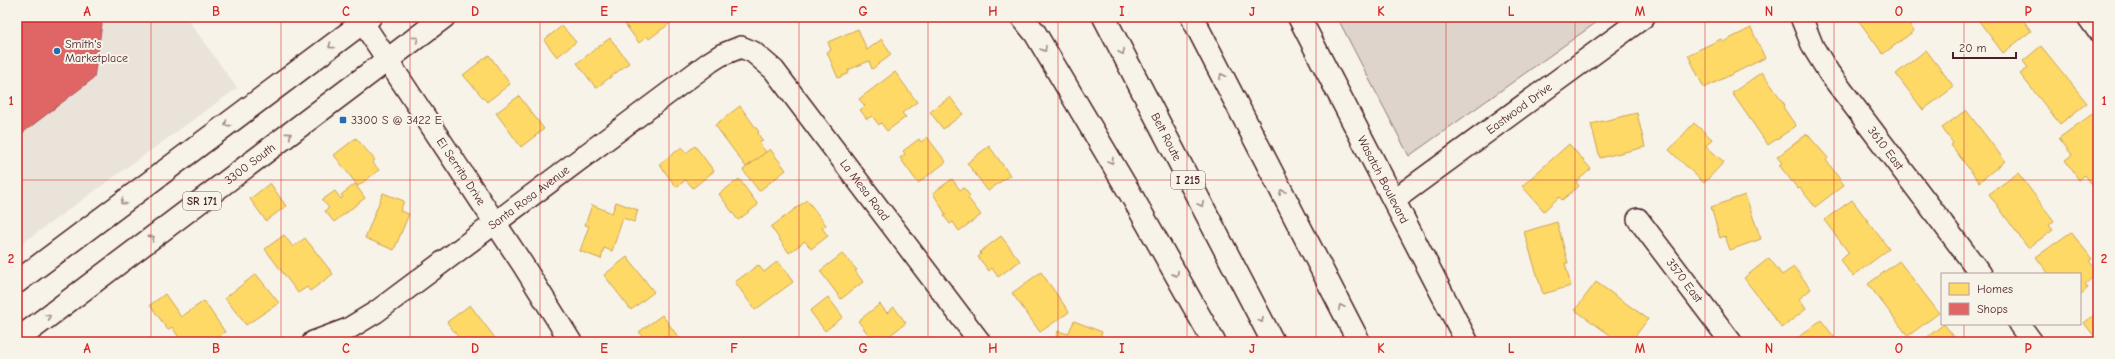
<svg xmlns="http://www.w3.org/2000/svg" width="2115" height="359" font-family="'Comic Neue',sans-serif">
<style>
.built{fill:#eae3da}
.green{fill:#ded4cc;stroke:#947a7c}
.homes{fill:#ffd966;stroke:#c9a154}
.shops{fill:#e06666;stroke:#b35154}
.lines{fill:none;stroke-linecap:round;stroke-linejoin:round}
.street-casing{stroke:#4a1f2b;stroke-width:24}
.primary-casing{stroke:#4a1f2b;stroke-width:25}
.highway-casing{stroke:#4a1f2b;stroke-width:25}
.street{stroke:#f7f3e8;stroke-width:21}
.primary{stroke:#f7f3e8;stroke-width:22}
.highway{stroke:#f7f3e8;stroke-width:22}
.oneway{stroke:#a0898a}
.grid{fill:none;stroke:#d62828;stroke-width:1;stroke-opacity:0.55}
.poi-dot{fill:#1f6fb2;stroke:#f7f3e8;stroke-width:1.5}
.labels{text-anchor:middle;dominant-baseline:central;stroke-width:4;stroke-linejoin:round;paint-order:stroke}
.shield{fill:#f7f3e8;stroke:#7e5f64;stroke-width:1}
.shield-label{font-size:11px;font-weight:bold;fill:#4a1f2b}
.poi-label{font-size:12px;fill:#4a1f2b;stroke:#f7f3e8;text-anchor:start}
.street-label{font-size:12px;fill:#4a1f2b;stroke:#f7f3e8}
.neatline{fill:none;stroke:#d62828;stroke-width:1.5}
.grid-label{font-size:13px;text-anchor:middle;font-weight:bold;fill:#d62828}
</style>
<rect width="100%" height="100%" fill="#f7f3e8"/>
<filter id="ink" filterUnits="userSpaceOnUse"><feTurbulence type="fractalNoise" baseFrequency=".025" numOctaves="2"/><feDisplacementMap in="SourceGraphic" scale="8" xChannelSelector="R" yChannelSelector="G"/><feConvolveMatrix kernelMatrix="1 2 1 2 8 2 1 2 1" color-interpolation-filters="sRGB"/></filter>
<g filter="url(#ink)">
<path class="built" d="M17,17H186L237,88L17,247Z"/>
<path class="green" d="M1337,17H1604L1409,156Z"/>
<g class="homes">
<path d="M626,17H670L673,21L649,39L647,36L639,43L622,20Z"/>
<path d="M1856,17H1904L1914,31L1883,54Z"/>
<path d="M1976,17H2021L2031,31L2003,53Z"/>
<path d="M562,26L576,42L557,57L544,40Z"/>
<path d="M1751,28L1765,58L1704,88L1688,55L1721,39L1723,42Z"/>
<path d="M858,29L867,50L882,39L891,55L872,69L869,61L848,70L849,73L838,78L827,52L831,50L828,42Z"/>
<path d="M610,38L629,63L596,88L577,63Z"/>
<path d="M2041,46L2087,103L2060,124L2020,74L2028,68L2023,61Z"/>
<path d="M1926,50L1954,87L1923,110L1896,74Z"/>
<path d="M489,55L510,84L487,102L463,75Z"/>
<path d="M895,72L917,102L902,113L906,117L887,131L881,123L879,125L872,116L867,119L860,110L865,106L859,99Z"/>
<path d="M1762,72L1785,105L1783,107L1796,126L1768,145L1732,93Z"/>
<path d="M519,96L544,129L521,147L496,113Z"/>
<path d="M950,97L963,114L943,129L930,112Z"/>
<path d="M740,106L759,132L758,134L763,141L759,143L766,152L746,167L715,125Z"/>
<path d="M1966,110L2005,161L1979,182L1951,145L1953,143L1942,128Z"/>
<path d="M2095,112L2098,116V192L2085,175L2079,180L2065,160L2072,155L2059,138Z"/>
<path d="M1637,113L1645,147L1600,158L1591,124Z"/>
<path d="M1694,123L1712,139L1706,146L1724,162L1704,183L1669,150Z"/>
<path d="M1807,134L1828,158L1826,160L1844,185L1815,207L1800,188L1798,189L1779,165L1782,163L1777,157Z"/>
<path d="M927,137L946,162L918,183L900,158L905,154L903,151L919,139L921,142Z"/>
<path d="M356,138L375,160L372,162L379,170L358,186L334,155Z"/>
<path d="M1569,144L1591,169L1576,182L1579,186L1562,200L1559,197L1544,211L1522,186Z"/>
<path d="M695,146L714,171L693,188L686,180L676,187L659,164L682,147L686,153Z"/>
<path d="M989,146L1010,175L988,191L967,163Z"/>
<path d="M770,149L786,170L759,191L743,170Z"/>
<path d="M2018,173L2054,221L2049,225L2053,230L2028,248L1989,194Z"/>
<path d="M739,179L758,205L738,220L719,194Z"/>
<path d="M952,179L960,190L964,188L970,196L968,198L981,215L959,231L953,222L950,224L944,216L946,215L933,193Z"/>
<path d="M270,183L286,206L266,221L250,199Z"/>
<path d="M355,184L365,198L334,222L325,211L329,208L322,200L335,191L341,199L343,197L341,195Z"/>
<path d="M383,193L404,201L400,211L409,214L394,250L365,238Z"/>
<path d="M1745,195L1761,239L1730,250L1725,236L1720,238L1711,207Z"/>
<path d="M807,200L826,225L822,228L828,236L811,249L805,241L789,253L771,227Z"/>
<path d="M1852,200L1889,249L1853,276L1840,260L1849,253L1824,220Z"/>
<path d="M616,202L638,210L634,222L623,218L612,251L604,248L601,259L580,251L589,226L585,225L592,205L612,213Z"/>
<path d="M1557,222L1568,263H1565L1571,286L1543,294L1524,232Z"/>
<path d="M2071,232L2092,259L2089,261L2098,273L2085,284L2088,288L2080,295V274H2049L2036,257Z"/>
<path d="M284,235L293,247L305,238L333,274L310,291L307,287L298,293L265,249Z"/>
<path d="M1001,236L1020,261L998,277L992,268L989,271L978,257L981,254L980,252Z"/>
<path d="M842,254L857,270L855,271L863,282L841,299L820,271Z"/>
<path d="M627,257L654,292L631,310L604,275Z"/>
<path d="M1769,258L1782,275L1794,267L1811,289L1799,299L1806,309L1782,328L1744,278Z"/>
<path d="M778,261L793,282L755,310L735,282L758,265L764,272Z"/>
<path d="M1899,261L1939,313L1908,336L1868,284Z"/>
<path d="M1041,272L1069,312L1040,332L1012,293Z"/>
<path d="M256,274L279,303L246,325L225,298Z"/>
<path d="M1596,282L1648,319L1631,342H1620L1575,310Z"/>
<path d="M165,294L181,317L204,301L225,332L212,341L210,337L203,342H182L172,327L168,330L150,305Z"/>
<path d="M828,297L843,317L825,331L810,311Z"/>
<path d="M880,304L887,313L894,307L906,323L881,342H874L858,321Z"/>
<path d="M470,305L495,338L490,342H462L447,322Z"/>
<path d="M2098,312V341L2084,323Z"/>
<path d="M662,315L682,342H643L646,340L639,332Z"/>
<path d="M1821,320L1838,342H1792Z"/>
<path d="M1074,321L1102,332L1099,342H1054L1058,331L1068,334Z"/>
<path d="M1944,324L1958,342H1921Z"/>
</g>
<path class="shops" d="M17,17H96L102,24L94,78L17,137Z"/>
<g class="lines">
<g class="street-casing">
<g id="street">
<path id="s1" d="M1801,17L1813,47L1829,73L1981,274"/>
<path d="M2088,17L2098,31"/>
<path id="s2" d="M363,23L523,265L571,342"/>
<path id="s3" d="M1394,200L1644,17"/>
<path id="s4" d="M1638,219L1731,342"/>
<path d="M2019,324L2032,342"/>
<path id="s5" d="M313,342L348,329L376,312L710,62L721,55L741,47L753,52L774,70L980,342"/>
</g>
</g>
<g class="primary-casing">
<g id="primary">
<path id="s6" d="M1299,17L1467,342"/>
<path d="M17,282L370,17"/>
<path id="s7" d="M17,340L444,17"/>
</g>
</g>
<g class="highway-casing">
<g id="highway">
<path d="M1022,17L1035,33L1134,200L1214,342"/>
<path id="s8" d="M1104,17L1273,342"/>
<path d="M1192,17L1359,342"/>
</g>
</g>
<use href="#street" class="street"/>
<use href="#primary" class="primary"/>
<use href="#highway" class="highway"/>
</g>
<defs><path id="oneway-chevron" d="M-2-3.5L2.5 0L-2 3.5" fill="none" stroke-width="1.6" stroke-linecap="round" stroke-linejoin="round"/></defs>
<g class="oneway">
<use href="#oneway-chevron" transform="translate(416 39) rotate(-38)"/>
<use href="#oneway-chevron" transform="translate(331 46) rotate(143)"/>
<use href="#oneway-chevron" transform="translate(1044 49) rotate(59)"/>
<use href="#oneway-chevron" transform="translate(1122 52) rotate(63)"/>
<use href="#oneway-chevron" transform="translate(1222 76) rotate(-117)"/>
<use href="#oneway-chevron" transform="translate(227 124) rotate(143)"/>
<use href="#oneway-chevron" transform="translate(289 135) rotate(-37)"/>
<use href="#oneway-chevron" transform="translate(1111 161) rotate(59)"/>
<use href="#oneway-chevron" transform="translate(1282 192) rotate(-117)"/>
<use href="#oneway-chevron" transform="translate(123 202) rotate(143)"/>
<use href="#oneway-chevron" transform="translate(1201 204) rotate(63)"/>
<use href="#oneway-chevron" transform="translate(152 238) rotate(-37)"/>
<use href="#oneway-chevron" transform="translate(1176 274) rotate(61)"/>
<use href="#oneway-chevron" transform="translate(1341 307) rotate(-117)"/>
<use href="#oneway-chevron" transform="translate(48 317) rotate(-37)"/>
<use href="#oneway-chevron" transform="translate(1261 320) rotate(63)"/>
</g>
</g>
<path class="grid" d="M151,17V342M281,17V342M410,17V342M540,17V342M669,17V342M799,17V342M928,17V342M1058,17V342M1187,17V342M1316,17V342M1446,17V342M1575,17V342M1705,17V342M1834,17V342M1964,17V274M17,180H2098M1964,324V342"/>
<g class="poi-dot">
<circle cx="57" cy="51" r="4"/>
<rect x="339" y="116" width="8" height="8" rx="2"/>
</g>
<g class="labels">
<g class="shield">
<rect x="1171" y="171" width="34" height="18" rx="3"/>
<rect x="183" y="192" width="38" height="18" rx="3"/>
</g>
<g class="shield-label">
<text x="1188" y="180">I 215</text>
<text x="202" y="201">SR 171</text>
</g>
<g class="poi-label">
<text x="65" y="44">Smith's<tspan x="65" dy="14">Marketplace</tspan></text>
<text x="351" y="120">3300 S @ 3422 E</text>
</g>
<g class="street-label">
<text stroke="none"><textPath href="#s3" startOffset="155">Eastwood Drive</textPath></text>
<text stroke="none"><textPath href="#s8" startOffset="135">Belt Route</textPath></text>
<text stroke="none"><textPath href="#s1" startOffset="157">3610 East</textPath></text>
<text stroke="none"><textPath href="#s7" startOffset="292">3300 South</textPath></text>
<text stroke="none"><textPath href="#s2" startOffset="178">El Serrito Drive</textPath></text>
<text stroke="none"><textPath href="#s6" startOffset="183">Wasatch Boulevard</textPath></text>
<text stroke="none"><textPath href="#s5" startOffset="713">La Mesa Road</textPath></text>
<text stroke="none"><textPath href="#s5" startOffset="261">Santa Rosa Avenue</textPath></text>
<text stroke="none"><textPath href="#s4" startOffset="77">3570 East</textPath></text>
</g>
</g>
<rect width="2115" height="359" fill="none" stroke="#f7f3e8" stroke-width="44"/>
<rect x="1941" y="273" width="140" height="52" fill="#f7f3e8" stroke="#b29e9c"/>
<rect x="1949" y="283" width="20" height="12" fill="#ffd966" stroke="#b29e9c"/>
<text x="1977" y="293" font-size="12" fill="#4a1f2b">Homes</text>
<rect x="1949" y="303" width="20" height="12" fill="#e06666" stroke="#b29e9c"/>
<text x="1977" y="313" font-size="12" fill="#4a1f2b">Shops</text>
<path d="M1953 52v6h63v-6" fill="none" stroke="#4a1f2b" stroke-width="2"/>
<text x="1959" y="52" font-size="12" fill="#4a1f2b" stroke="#f7f3e8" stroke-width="3" paint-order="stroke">20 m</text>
<rect x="22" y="22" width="2071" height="315" class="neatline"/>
<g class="grid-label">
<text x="87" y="16">A</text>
<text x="216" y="16">B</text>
<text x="346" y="16">C</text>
<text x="475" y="16">D</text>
<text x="604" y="16">E</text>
<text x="734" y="16">F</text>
<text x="863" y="16">G</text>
<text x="993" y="16">H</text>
<text x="1122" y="16">I</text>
<text x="1252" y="16">J</text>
<text x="1381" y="16">K</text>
<text x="1511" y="16">L</text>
<text x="1640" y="16">M</text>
<text x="1769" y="16">N</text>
<text x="1899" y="16">O</text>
<text x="2028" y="16">P</text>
<text x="11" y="105">1</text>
<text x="2104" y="105">1</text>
<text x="11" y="263">2</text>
<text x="2104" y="263">2</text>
<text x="87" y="353">A</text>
<text x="216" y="353">B</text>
<text x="346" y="353">C</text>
<text x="475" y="353">D</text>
<text x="604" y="353">E</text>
<text x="734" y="353">F</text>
<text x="863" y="353">G</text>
<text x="993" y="353">H</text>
<text x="1122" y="353">I</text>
<text x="1252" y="353">J</text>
<text x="1381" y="353">K</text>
<text x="1511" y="353">L</text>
<text x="1640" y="353">M</text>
<text x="1769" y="353">N</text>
<text x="1899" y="353">O</text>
<text x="2028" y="353">P</text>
</g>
</svg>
